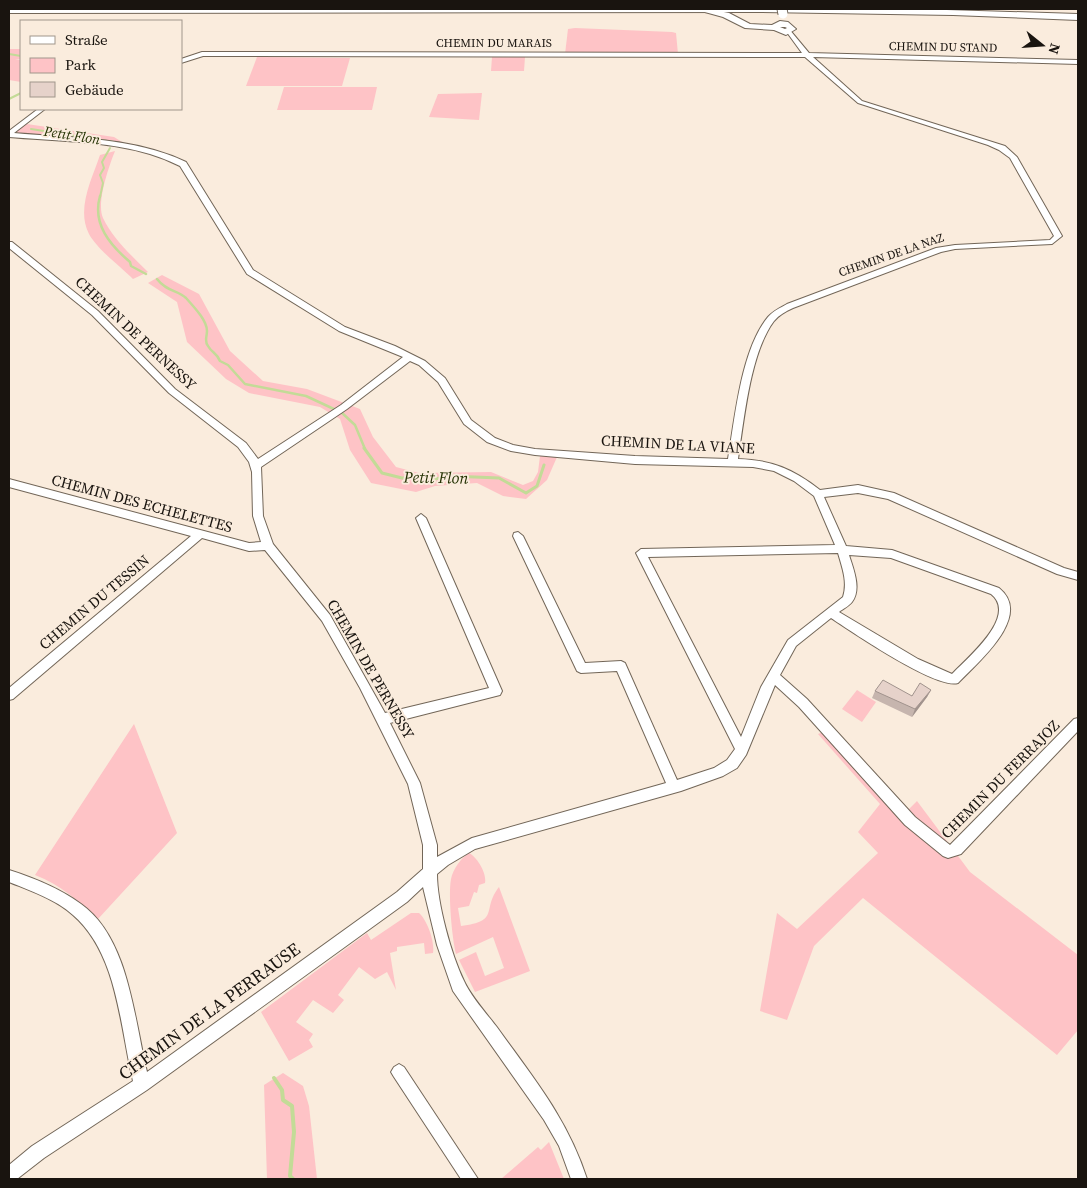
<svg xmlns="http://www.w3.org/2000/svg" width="1087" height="1188" font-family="'Source Serif 4',serif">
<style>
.green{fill:#fec3c6}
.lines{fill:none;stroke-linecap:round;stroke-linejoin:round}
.stream-far3{stroke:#c3db97;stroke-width:2}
.stream-far2{stroke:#c3db97;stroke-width:2.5}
.stream-far1{stroke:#c3db97;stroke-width:3}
.stream{stroke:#c3db97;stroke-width:4}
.minor-casing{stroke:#726658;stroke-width:2}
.tertiary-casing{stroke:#726658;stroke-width:2}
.secondary-casing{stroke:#726658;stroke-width:2}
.minor{fill:#fff;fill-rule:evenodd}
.tertiary{fill:#fff;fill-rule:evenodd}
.secondary{fill:#fff;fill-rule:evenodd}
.tertiary-bridge-casing{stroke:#726658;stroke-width:11;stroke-linecap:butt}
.tertiary-bridge{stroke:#fff;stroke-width:9}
.wall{fill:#c6b5ae}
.shaded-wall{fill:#a1938d}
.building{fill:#e6d2ca;stroke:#a1938d}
.labels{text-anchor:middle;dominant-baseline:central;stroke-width:4;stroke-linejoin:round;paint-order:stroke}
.far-street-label{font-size:12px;fill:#19140f;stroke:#faecdd}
.far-water-label{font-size:14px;font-style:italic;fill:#223000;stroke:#faecdd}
.street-label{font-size:15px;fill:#19140f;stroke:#faecdd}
.water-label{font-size:16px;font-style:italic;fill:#223000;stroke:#faecdd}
.near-street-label{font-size:18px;fill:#19140f;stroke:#faecdd}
</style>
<rect width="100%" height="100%" fill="#faecdd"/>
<g class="green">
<path d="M575,28L672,32L676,33L678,54H565L568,29Z"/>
<path d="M9,49H21V59H15L21,60V82L9,80Z"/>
<path d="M257,57L350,58L342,86H246Z"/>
<path d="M492,57H525L524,71H491Z"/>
<path d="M284,87H377L372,110H277Z"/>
<path d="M482,93L479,120L429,117L438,94Z"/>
<path d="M27,124L114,137L122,142L116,145L13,132Z"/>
<path d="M115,151C109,166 96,203 103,218C113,239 132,256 148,272L133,279C121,267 97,249 89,234C76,209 92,179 100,155Z"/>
<path d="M162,275L199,294L230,351L263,381L307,389L360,409L373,437L396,467L419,473L491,472L523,485L533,481L538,472L540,456L557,457L547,480L526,499L503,496L477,483L435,486L416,492L371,483L350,450L340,419L320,407L249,393L226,379L187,342L177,302L148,283Z"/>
<path d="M857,690L876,702L862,722L842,709Z"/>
<path d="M134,724L177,833L98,919C78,901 61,885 35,875Z"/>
<path d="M831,729L908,810L917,801L970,872L1078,955V1030L1057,1055L863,898L814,946L787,1020L760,1011L777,913L797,929L878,853L858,832L880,804L818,734Z"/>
<path d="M469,853C477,857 487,873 485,883L479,885L477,893L474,892L469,906L458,908L461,926C501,921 481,910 499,887L530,971L475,992L459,960L476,952L485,976L504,968L493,937L456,954C452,938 448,895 451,879C453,869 461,858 469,853Z"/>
<path d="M411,913H419C427,920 435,941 433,953L425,954L424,943L397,947V951L390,953L396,990L387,972L375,979L359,967L338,995L344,1000L333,1013L313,1000L296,1022L313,1034L309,1040L313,1047L289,1061L261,1012L367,933L371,940Z"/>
<path d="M283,1073L303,1086L309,1106L317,1179H267L264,1085Z"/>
<path d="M549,1142L564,1179H501L538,1147L541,1150Z"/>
</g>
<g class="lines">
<g class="stream-far3">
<path d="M9,54L21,56"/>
<path d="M9,99L21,93"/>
<path d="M31,129L114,142"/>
<path d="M100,197L103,183L100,175L104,168L102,162L110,148"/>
</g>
<g class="stream-far2">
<path d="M100,196C92,224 110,245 130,262L131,266L146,274"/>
<path d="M157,279C167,292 178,290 186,298C193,306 207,320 207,331C207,337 204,341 208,346C212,353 217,353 220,361L228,365L245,384L306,396L336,410"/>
<path d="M341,412L355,425L365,449"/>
</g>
<path class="stream-far1" d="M364,448L382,473L402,478L423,477L430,480L450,476L499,478L526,493L537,486L544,465"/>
<path class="stream" d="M274,1078L282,1090L283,1100L292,1106L294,1132L290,1176L293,1179"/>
<g class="minor-casing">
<g id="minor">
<path d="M789,29L809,53L1078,60V64L813,57L862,101L1005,146L1017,157L1062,236L1052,244L955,249L941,252L793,308C786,311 779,315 774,321C750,353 744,420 738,459C772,460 793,469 820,490L858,485L894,493L1064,568L1078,572V580L1057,574L888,499L858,493L824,497L846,546L892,550L999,588C1034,616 977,663 958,683C937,690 852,632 831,618L796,646L780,675L807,699L915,817L950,845L1074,719L1078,718V731L961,854L948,858L943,856L905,825L799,707L775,685L746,755L737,768L723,776L681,791L475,849L448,865L437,874C437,903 451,954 464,981C471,997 488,1015 499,1030C535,1080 568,1120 587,1179H571L559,1146L544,1120L453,991L437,945L423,887L407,902L147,1090L44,1158L17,1179H9V1165L32,1146L133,1081C120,1027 118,954 73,915C55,899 31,891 9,882V870C34,878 59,888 81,904C129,938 134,1019 147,1072L397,892L423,869V845L408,784L360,688L322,621L265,550L249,551L202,538L13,699L9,700V688L191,536L9,487V479L249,543L261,542L253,516L252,472L249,462L238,447L169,393L92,315L9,248V242H12L98,311L175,389L246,443L258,459L341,405L403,357L339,331L247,274L180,166C129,140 65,142 9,137V131L38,109H45L14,133C71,138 134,137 186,162L253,270L345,327L395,346L425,361L445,378L471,420L495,438L513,445L535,449L635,456L728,459C735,418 741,350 768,317C773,311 780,308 787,304L936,248L955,245L1050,240L1054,236L1010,158L999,150L988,145L858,103L805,57L203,56L181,63V59L202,52L802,53L786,31ZM410,361L419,365L438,382L464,424L487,442L511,451L535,455L635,464L753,467L774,471L794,481L814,496L835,545L641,549L636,553L735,749L727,760L714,768L677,780L625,663L621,661L585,663L523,536L518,532L514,533L513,536L577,671L581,673L617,671L666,783L472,838L437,857V845L420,783L390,723L496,696L500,695L502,691L426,518L421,514L416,518L489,688L385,713L330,615L273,544L263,516L261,467L347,409ZM838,553C842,567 848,582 843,597L788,640L761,687L741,737L648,557ZM849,555L891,558L991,594C1019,616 966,659 952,674L918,659L839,612C843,609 849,606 852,602C862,589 853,568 849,555Z"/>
<path d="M399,1064L404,1067L478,1179H461L394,1077L391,1072L394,1067Z"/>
</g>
</g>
<g class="tertiary-casing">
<path id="tertiary" d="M694,9H708L729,13L750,24L772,25L780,21L788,22L796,29L786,35L774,30L745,28L723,17ZM780,27H785L787,28L785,29Z"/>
</g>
<g class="secondary-casing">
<path id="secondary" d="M9,9H915L1078,14V20L953,15L760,12L9,13Z"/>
</g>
<use href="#minor" class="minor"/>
<use href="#tertiary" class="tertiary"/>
<use href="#secondary" class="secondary"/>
<g class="tertiary-bridge-casing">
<path id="tertiary-bridge" d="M782,9L783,14"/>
</g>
<use href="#tertiary-bridge" class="tertiary-bridge"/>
</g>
<path class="wall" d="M931,690L927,697L912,717L872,698L875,691L912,696Z"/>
<path class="shaded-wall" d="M931,690L927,697L912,717L915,709Z"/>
<path class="building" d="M883,680L912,696L920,683L931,690L915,709L875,691Z"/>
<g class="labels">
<g class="far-street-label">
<text x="494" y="43">CHEMIN DU MARAIS</text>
<text transform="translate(943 47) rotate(1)">CHEMIN DU STAND</text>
<text transform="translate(891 255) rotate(-19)">CHEMIN DE LA NAZ</text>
</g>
<g class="far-water-label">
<text transform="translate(72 135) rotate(9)">Petit Flon</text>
</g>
<g class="street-label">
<text transform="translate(136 333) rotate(43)">CHEMIN DE PERNESSY</text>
<text transform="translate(678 444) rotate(3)">CHEMIN DE LA VIANE</text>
<text transform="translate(142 503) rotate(15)">CHEMIN DES ECHELETTES</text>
<text transform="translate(94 602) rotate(-40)">CHEMIN DU TESSIN</text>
<text transform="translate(371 669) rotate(60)">CHEMIN DE PERNESSY</text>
<text transform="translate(1000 779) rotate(-45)">CHEMIN DU FERRAJOZ</text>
</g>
<g class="water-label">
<text transform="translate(436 477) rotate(1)">Petit Flon</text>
</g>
<g class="near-street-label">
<text transform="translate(209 1011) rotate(-36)">CHEMIN DE LA PERRAUSE</text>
</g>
</g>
<rect width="1087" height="1188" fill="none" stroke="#19140f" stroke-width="20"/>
<rect x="20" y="20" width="162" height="90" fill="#faecdd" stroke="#a0968b"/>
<rect x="30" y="36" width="25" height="8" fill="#ffffff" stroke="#a0968b"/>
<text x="65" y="45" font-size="15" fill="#19140f">Straße</text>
<rect x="30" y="58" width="25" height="15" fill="#fec3c6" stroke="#a0968b"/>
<text x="65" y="70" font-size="15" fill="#19140f">Park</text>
<rect x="30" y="82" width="25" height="15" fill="#e6d2ca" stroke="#a0968b"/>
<text x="65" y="95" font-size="15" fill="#19140f">Gebäude</text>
<g transform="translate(1042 45) rotate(107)" stroke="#faecdd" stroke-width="4" paint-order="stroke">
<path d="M0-4L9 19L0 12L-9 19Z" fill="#19140f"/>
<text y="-8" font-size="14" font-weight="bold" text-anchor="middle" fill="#19140f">N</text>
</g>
</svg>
